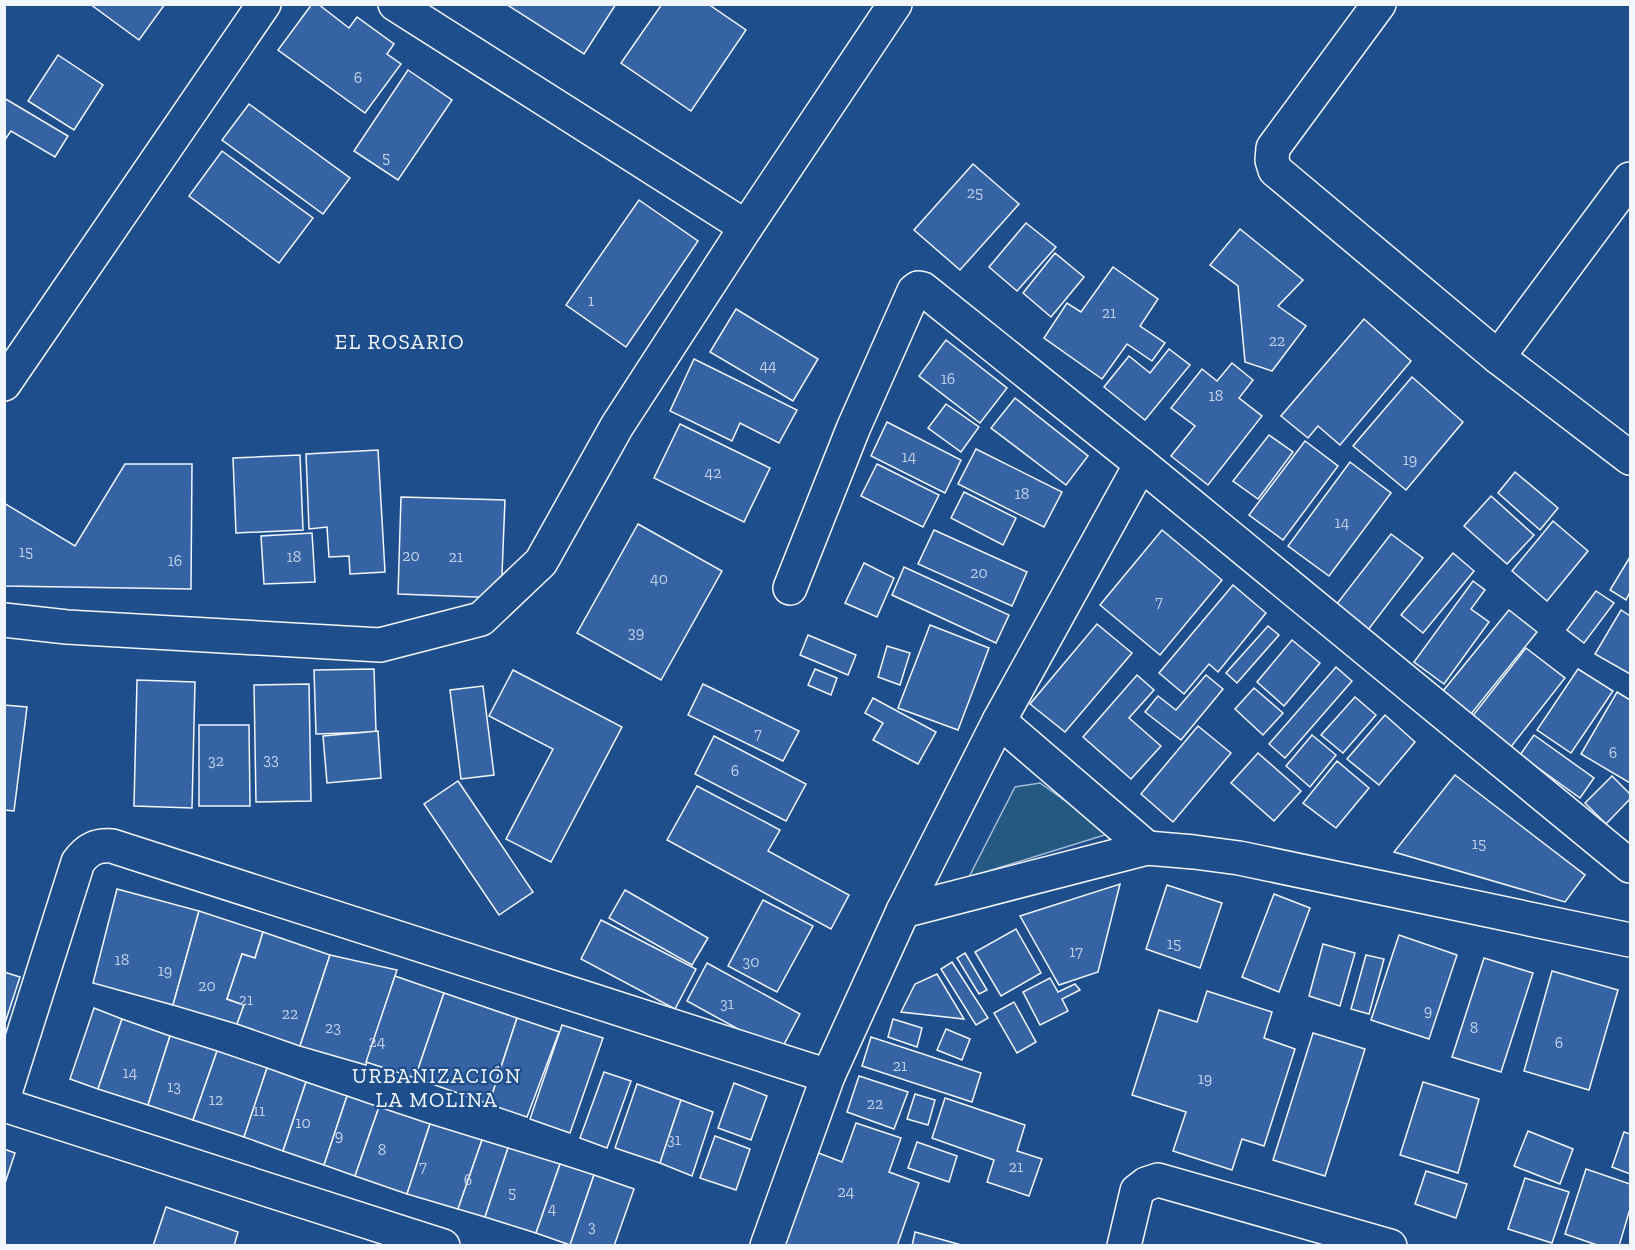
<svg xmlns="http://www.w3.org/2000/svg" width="1635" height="1250" font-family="'Zilla Slab',serif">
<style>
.green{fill:#245a82;stroke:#a8bbd7;stroke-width:1.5}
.building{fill:#3563a3;stroke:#f2f6ff;stroke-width:1.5}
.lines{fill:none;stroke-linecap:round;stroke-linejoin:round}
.minor-casing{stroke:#f2f6ff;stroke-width:36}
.minor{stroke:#1f4e8c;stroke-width:33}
.labels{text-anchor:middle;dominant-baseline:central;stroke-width:4.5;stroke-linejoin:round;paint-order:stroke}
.number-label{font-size:16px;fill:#c3d1e8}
.neighbourhood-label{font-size:21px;letter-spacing:1.5px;fill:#f2f6ff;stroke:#1f4e8c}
</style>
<rect width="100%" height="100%" fill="#1f4e8c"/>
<path class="green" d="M1040,783L1111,833L969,877L1015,787Z"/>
<g class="building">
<path d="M90,4H165L139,40Z"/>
<path d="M312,4H318L349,28L357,17L394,44L387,54L401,64L365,113L278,50Z"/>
<path d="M506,4H616L584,54Z"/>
<path d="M662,4H708L746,30L691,111L621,63Z"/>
<path d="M58,55L103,85L74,130L28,101Z"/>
<path d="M408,70L452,100L398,180L354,151Z"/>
<path d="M4,98L68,136L55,157L11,131L4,141Z"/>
<path d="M249,104L350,178L323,214L222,140Z"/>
<path d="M222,151L313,218L279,263L189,196Z"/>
<path d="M973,164L1019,204L960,270L914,230Z"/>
<path d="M639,200L698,241L626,347L566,305Z"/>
<path d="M1026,223L1056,247L1017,291L989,267Z"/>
<path d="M1240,229L1303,280L1278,306L1306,326L1272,371L1245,362L1238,286L1210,265Z"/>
<path d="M1055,253L1084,277L1051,317L1023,293Z"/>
<path d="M1113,267L1158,299L1140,326L1165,343L1152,361L1127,344L1102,379L1044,338L1067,303L1081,312Z"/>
<path d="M736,309L818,359L793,401L710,352Z"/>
<path d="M1364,319L1411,361L1340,445L1318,426L1308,438L1281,416Z"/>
<path d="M946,340L1007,388L980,423L919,376Z"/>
<path d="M1169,349L1190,365L1145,420L1104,387L1129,356L1150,373Z"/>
<path d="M694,359L797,410L779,443L740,423L732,441L670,411Z"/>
<path d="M1232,363L1253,380L1239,398L1262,416L1208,485L1171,456L1195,426L1171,408L1202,369L1217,381Z"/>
<path d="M1412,377L1463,422L1406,490L1353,446Z"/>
<path d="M1015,398L1088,456L1066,485L991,428Z"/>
<path d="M946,404L979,427L961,452L928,428Z"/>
<path d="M887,422L961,460L945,493L871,456Z"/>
<path d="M680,424L770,468L744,522L654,478Z"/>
<path d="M1269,435L1293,452L1258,499L1233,481Z"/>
<path d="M1305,441L1338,466L1283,540L1249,515Z"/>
<path d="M976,449L1062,492L1044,527L958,484Z"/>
<path d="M378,450L385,572L350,574L349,556L329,557L327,527L309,529L306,454Z"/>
<path d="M300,455L303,530L236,533L233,458Z"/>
<path d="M1350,462L1391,493L1329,576L1288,546Z"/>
<path d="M125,464H192L191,589L4,586V503L75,546Z"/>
<path d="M877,464L939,495L923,527L861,496Z"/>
<path d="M1515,472L1558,508L1540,530L1498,493Z"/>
<path d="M964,492L1016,518L1003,545L951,518Z"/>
<path d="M1491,496L1534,535L1507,564L1464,526Z"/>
<path d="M401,497L505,500L501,598L398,594Z"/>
<path d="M1553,521L1588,551L1547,601L1512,571Z"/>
<path d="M638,524L722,571L661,680L577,633Z"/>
<path d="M934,530L1027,572L1012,606L918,564Z"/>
<path d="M1162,530L1222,580L1160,655L1100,605Z"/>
<path d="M312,533L315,582L264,584L261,536Z"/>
<path d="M1391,534L1423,558L1368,630L1336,605Z"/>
<path d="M1453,553L1474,571L1423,633L1401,615Z"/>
<path d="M1630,557V592L1626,600L1610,590Z"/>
<path d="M864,563L894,578L877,617L845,603Z"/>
<path d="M904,567L1009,615L996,643L892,595Z"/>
<path d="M1473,581L1485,590L1471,609L1489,622L1444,684L1414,662Z"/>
<path d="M1233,585L1266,613L1218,672L1209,664L1184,694L1159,673Z"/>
<path d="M1596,591L1614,603L1584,643L1567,630Z"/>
<path d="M1509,610L1537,632L1471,714L1443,691Z"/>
<path d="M1621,610L1630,616V674L1595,654Z"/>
<path d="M1097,624L1132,653L1065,732L1030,704Z"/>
<path d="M930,625L989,648L958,730L898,708Z"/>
<path d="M1268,626L1279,635L1237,683L1226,673Z"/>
<path d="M808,635L856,655L848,675L800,655Z"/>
<path d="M1292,640L1320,663L1284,706L1257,682Z"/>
<path d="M887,646L910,653L900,685L878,677Z"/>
<path d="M1526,648L1565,678L1510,748L1471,718Z"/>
<path d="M1336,667L1352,681L1285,758L1269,744Z"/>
<path d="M374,669L376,732L316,734L314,670Z"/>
<path d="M815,669L837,678L831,695L808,685Z"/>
<path d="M1578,669L1613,691L1571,753L1537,730Z"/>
<path d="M513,670L622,727L551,862L506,839L553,749L489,716Z"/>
<path d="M1137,675L1154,690L1129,718L1161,746L1131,779L1083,737Z"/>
<path d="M1206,675L1223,689L1181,740L1145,712L1158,696L1176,710Z"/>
<path d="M137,680L195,682L192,808L134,806Z"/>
<path d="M309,684L311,801L256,802L254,685Z"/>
<path d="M703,684L799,731L783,761L688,715Z"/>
<path d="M483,686L494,775L461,779L450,690Z"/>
<path d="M1254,688L1283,713L1263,735L1235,709Z"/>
<path d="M1617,692L1630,700V783L1581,754Z"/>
<path d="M1355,697L1376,715L1343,753L1321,735Z"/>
<path d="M873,698L936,732L918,764L873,740L883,723L865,713Z"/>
<path d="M4,705L27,707L14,811L4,810Z"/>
<path d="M1385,715L1415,742L1379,785L1347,759Z"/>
<path d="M199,725H249L250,806H199Z"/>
<path d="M1198,726L1231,753L1173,822L1141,794Z"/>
<path d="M378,731L381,778L327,783L323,736Z"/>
<path d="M1312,735L1336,755L1310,787L1286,766Z"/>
<path d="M1534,735L1594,778L1580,798L1520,755Z"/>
<path d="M714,736L806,784L786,821L695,774Z"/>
<path d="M1258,753L1301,791L1274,821L1231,783Z"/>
<path d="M1337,761L1369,788L1336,828L1303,803Z"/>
<path d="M1455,775L1585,875L1565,902L1394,852Z"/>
<path d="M1612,776L1630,794V799L1606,824L1585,803Z"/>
<path d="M458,781L533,892L499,915L424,804Z"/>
<path d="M697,786L780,830L768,851L849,895L831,929L667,840Z"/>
<path d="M1120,884L1098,972L1059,985L1020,916Z"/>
<path d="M1167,885L1222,903L1200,968L1146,949Z"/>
<path d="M117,889L199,911L173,1005L93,983Z"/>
<path d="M625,890L708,938L692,965L609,918Z"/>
<path d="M1274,894L1310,908L1279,992L1242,977Z"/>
<path d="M763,900L813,926L777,992L728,966Z"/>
<path d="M199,911L263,932L255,958L242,954L227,999L244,1005L237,1024L173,1005Z"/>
<path d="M601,920L696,969L675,1009L581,959Z"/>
<path d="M1016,929L1041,973L1001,996L975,952Z"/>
<path d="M263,932L330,955L300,1046L237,1024L244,1005L227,999L242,954L255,958Z"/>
<path d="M1399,935L1457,955L1429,1039L1371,1020Z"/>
<path d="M1323,944L1355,953L1340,1006L1309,996Z"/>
<path d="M965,953L987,990L979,994L957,958Z"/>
<path d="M330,955L397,970L366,1065L300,1046Z"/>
<path d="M1366,955L1384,959L1369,1014L1351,1009Z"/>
<path d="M1484,958L1533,973L1501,1072L1452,1057Z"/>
<path d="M952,962L988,1018L976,1025L941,969Z"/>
<path d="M707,963L800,1014L780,1052L687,1001Z"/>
<path d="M1552,971L1618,990L1589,1090L1524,1071Z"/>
<path d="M4,972L20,977L4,1026Z"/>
<path d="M937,974L964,1019L901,1012L915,984Z"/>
<path d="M395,976L444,993L415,1078L366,1062Z"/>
<path d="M1050,978L1058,992L1075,984L1080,990L1062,999L1068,1011L1040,1025L1023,992Z"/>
<path d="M1207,991L1272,1012L1264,1038L1295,1049L1264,1146L1242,1139L1232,1170L1173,1151L1186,1112L1132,1095L1159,1010L1197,1022Z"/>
<path d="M444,993L517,1018L489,1104L415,1078Z"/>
<path d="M1014,1002L1036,1042L1017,1053L994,1013Z"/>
<path d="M94,1008L122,1019L98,1089L70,1079Z"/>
<path d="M517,1018L559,1032L527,1117L489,1104Z"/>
<path d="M122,1019L170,1036L148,1105L98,1089Z"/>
<path d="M893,1019L922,1028L917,1047L888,1037Z"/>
<path d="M562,1025L603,1038L570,1133L530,1119Z"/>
<path d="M946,1029L970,1039L962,1060L937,1050Z"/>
<path d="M1313,1033L1365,1049L1325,1176L1273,1160Z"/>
<path d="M170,1036L217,1051L193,1120L148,1105Z"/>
<path d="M871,1037L981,1073L972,1102L862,1066Z"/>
<path d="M217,1051L267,1068L244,1137L193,1120Z"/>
<path d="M267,1068L306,1082L283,1151L244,1137Z"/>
<path d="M604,1072L631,1081L607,1148L580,1138Z"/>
<path d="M859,1076L908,1092L894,1129L847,1112Z"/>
<path d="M306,1082L347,1096L324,1165L283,1151Z"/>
<path d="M1423,1082L1479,1099L1458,1173L1400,1155Z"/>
<path d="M734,1083L767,1096L751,1140L718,1128Z"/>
<path d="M637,1084L681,1100L660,1163L615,1148Z"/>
<path d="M915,1094L935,1100L928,1125L907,1119Z"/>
<path d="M347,1096L379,1107L355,1176L324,1165Z"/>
<path d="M945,1098L1025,1125L1017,1151L1042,1159L1029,1196L987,1182L994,1160L932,1138Z"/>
<path d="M681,1100L713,1112L692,1176L660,1163Z"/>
<path d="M379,1107L430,1124L407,1194L355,1176Z"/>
<path d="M856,1123L901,1138L889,1172L919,1183L897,1246H783L816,1152L842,1162Z"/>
<path d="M430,1124L482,1140L458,1209L407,1194Z"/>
<path d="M1528,1131L1573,1149L1560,1184L1514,1166Z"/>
<path d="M1624,1132L1630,1134V1174L1612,1167Z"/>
<path d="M715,1136L750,1149L736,1190L700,1178Z"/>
<path d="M482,1140L508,1148L485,1217L458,1209Z"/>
<path d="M917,1142L957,1156L949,1182L908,1168Z"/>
<path d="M508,1148L560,1164L536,1233L485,1217Z"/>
<path d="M4,1149L15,1153L4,1186Z"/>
<path d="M560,1164L594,1175L570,1245L536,1233Z"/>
<path d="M1586,1169L1630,1184V1209L1619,1246H1600L1565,1234Z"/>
<path d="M1426,1171L1467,1184L1456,1218L1415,1204Z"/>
<path d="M594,1175L634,1189L614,1246H572L570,1245Z"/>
<path d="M1525,1178L1569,1192L1552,1243L1508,1229Z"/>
<path d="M166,1207L238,1232L234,1246H153Z"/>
<path d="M915,1232L965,1246H912Z"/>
</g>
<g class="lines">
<g class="minor-casing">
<g id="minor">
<path d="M395,4L746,227"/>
<path d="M1379,4L1273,148L1272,160L1275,170L1498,357L1630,458"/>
<path d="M1498,357L1630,179"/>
<path d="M4,384L264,4"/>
<path d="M790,588L853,429L914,291L918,288L923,289L1141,464L1630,866"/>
<path d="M4,620L67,627L380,645L481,619L541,562L617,426L746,227L895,4"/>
<path d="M999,721L1147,848"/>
<path d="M903,911L1147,848L1194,852L1239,858L1630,940"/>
<path d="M4,1096L78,862C88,849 96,845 112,846L828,1076"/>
<path d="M4,1105L443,1246"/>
<path d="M767,1246L828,1076L903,911L999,721L1141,464"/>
<path d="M1124,1246L1137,1191L1146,1184L1158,1180L1390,1246"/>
</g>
</g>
<use href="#minor" class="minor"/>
</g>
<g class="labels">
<g class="number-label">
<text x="358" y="77">6</text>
<text x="386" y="157">5</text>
<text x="975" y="192">25</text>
<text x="591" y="300">1</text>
<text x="1109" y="312">21</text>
<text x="1277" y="340">22</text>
<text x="768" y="365">44</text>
<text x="948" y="378">16</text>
<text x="1216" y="395">18</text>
<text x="909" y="456">14</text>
<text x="1410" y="459">19</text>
<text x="713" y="472">42</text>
<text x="1022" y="493">18</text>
<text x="1342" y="522">14</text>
<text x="26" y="551">15</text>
<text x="411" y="555">20</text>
<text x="294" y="556">18</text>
<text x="456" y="556">21</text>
<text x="175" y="560">16</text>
<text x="979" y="572">20</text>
<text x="659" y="578">40</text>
<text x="1159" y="601">7</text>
<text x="636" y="632">39</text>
<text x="758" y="733">7</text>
<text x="1613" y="752">6</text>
<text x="271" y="759">33</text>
<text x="216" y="760">32</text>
<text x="735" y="770">6</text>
<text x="1479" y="843">15</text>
<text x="1174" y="943">15</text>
<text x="1076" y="951">17</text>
<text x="122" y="959">18</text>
<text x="751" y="961">30</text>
<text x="165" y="970">19</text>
<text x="207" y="985">20</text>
<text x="246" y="999">21</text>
<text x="727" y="1003">31</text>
<text x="1428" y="1010">9</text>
<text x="290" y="1013">22</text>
<text x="333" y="1027">23</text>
<text x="1474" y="1027">8</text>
<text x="377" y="1041">24</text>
<text x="1559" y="1042">6</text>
<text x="900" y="1065">21</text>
<text x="130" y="1072">14</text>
<text x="1205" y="1078">19</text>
<text x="174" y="1086">13</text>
<text x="216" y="1099">12</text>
<text x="875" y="1103">22</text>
<text x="259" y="1110">11</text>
<text x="303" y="1122">10</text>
<text x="339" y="1135">9</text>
<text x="674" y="1139">31</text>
<text x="382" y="1149">8</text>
<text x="423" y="1166">7</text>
<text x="1016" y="1166">21</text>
<text x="468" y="1179">6</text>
<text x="846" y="1191">24</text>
<text x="512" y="1192">5</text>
<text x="552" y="1208">4</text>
<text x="592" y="1226">3</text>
</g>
<g class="neighbourhood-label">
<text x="400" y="341">EL ROSARIO</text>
<text x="437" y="1075">URBANIZACIÓN<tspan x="437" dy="24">LA MOLINA</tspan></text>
</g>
</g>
<rect width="1635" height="1250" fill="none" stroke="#f2f6ff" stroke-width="12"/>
</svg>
